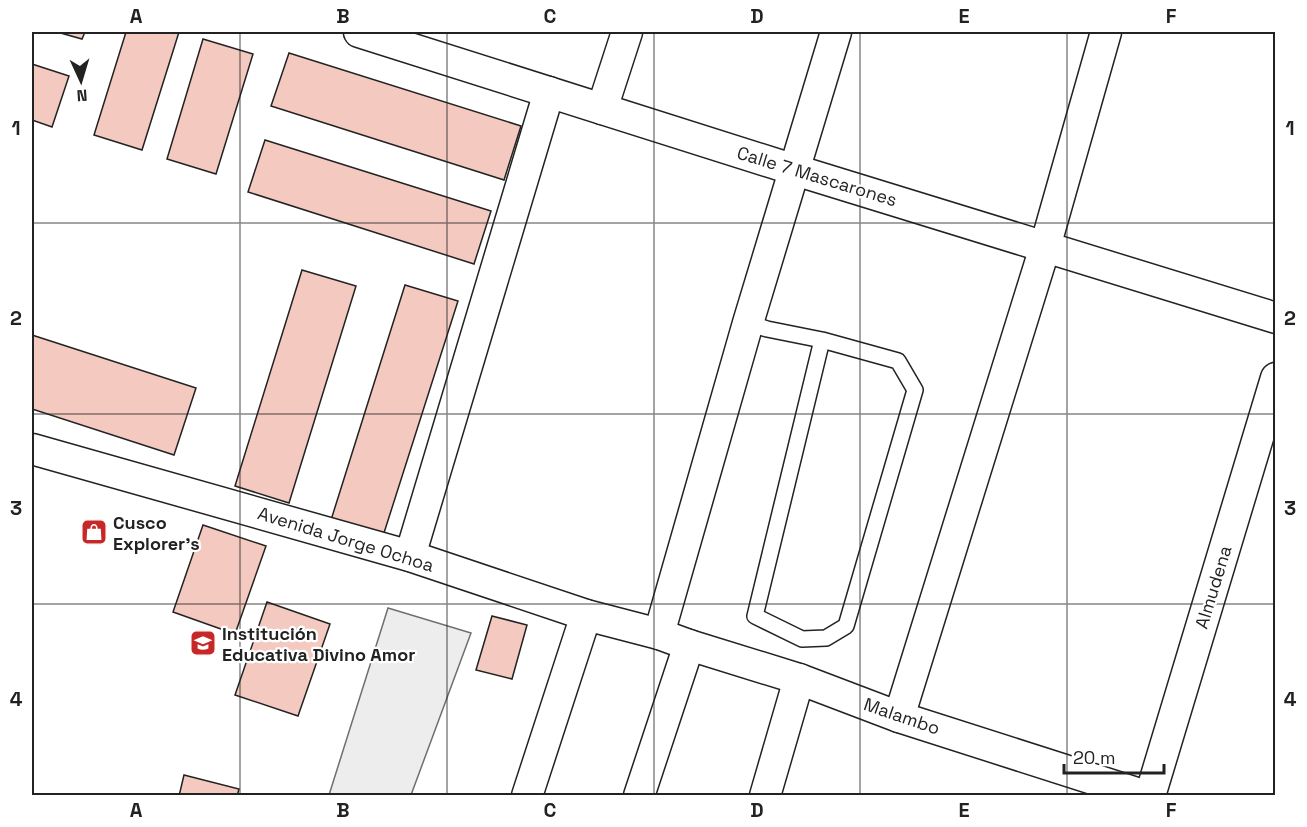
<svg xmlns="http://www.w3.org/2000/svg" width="1307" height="827" font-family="'Space Grotesk',sans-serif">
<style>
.parking{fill:#ededed;stroke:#6f6f6f;stroke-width:1.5}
.building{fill:#f3c9c0;stroke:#222;stroke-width:1.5}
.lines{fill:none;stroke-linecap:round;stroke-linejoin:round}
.lane-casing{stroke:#222;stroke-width:18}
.street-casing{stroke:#222;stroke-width:33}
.lane{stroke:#fff;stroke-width:15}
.street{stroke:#fff;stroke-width:30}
.grid{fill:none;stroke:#222;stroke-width:1.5;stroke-opacity:0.55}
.labels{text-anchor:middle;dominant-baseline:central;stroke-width:4.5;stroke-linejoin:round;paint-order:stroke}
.street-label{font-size:18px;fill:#222;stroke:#fff}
.poi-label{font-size:18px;font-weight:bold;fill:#222;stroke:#fff;text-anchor:start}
.neatline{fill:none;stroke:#222;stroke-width:2}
.grid-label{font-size:20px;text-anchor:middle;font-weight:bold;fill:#222}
</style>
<rect width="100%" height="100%" fill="#fff"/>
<path class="parking" d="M388,608L471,633L411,795H329Z"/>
<g class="building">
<path d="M57,32H85L82,39Z"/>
<path d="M126,32H179L142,150L94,135Z"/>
<path d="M203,39L253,54L216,174L167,159Z"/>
<path d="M289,53L521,126L504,180L271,106Z"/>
<path d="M32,64L69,76L52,127L32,120Z"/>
<path d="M265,140L491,211L474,264L248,192Z"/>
<path d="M302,270L356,286L289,503L235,486Z"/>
<path d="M405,285L458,301L383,536L331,520Z"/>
<path d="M32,335L196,388L174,455L32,409Z"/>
<path d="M203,525L266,546L235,634L173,612Z"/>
<path d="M267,602L330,624L298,716L235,695Z"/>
<path d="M492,616L527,625L512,679L476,670Z"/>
<path d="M184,775L239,789L237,796H179Z"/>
</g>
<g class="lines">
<g class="lane-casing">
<path id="lane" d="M748,323L767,329L822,340L898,361L915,390L846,626L826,638L802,639L755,616L822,340"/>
</g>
<g class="street-casing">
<g id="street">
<path d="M359,32L795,170L1276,318"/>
<path d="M602,109L627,32"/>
<path d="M32,449L410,556L586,615L659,634L689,645L799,679L899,717L1146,796"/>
<path d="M410,556L549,92"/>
<path d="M659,634L748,323L836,32"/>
<path d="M899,717L1045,247L1106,32"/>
<path d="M527,796L586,615"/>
<path d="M639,796L689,645"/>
<path d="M765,796L799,679"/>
<path d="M1150,796L1276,378"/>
</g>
</g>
<use href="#lane" class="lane"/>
<use href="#street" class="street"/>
</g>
<path class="grid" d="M240,32V796M447,32V796M654,32V796M860,32V796M1067,32V796M32,223H1276M32,414H1276M32,604H1276"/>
<defs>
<g id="shop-square" transform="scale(1.35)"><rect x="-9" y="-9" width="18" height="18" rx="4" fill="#c62828" stroke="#fff"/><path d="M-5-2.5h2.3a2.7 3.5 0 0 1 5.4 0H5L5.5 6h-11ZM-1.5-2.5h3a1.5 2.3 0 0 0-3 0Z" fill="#fff"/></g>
<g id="school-square" transform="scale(1.35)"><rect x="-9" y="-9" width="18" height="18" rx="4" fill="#c62828" stroke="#fff"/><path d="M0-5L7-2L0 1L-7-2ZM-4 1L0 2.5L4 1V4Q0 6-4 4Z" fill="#fff"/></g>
</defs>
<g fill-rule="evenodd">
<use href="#shop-square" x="94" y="532"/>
<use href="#school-square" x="203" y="643"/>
</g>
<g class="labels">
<g class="street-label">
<text transform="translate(817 176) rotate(17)">Calle 7 Mascarones</text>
<text transform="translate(346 539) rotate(17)">Avenida Jorge Ochoa</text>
<text transform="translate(1213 587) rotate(-73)">Almudena</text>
<text transform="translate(902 716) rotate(19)">Malambo</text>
</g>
<g class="poi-label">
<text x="113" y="522">Cusco<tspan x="113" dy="21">Explorer's</tspan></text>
<text x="222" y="633">Institución<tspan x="222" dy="21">Educativa Divino Amor</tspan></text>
</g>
</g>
<rect width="1307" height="827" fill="none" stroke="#ffffff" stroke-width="66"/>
<g transform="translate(81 81) rotate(176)" stroke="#ffffff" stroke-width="4.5" paint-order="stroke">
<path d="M0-4.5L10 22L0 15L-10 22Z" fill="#222222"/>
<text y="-9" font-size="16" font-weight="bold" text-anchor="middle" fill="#222222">N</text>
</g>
<path d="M1064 764v9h100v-9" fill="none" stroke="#222222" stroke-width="3"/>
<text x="1073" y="764" font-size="18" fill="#222222" stroke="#ffffff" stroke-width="4.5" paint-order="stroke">20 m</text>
<rect x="33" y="33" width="1241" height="761" class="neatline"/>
<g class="grid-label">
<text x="136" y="23">A</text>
<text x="343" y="23">B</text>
<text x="550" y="23">C</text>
<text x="757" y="23">D</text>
<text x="964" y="23">E</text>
<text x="1171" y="23">F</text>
<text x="16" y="135">1</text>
<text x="1290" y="135">1</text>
<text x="16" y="325">2</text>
<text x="1290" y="325">2</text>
<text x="16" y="515">3</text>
<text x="1290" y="515">3</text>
<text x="16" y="706">4</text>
<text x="1290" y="706">4</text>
<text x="136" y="817">A</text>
<text x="343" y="817">B</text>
<text x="550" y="817">C</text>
<text x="757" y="817">D</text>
<text x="964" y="817">E</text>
<text x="1171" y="817">F</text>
</g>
</svg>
